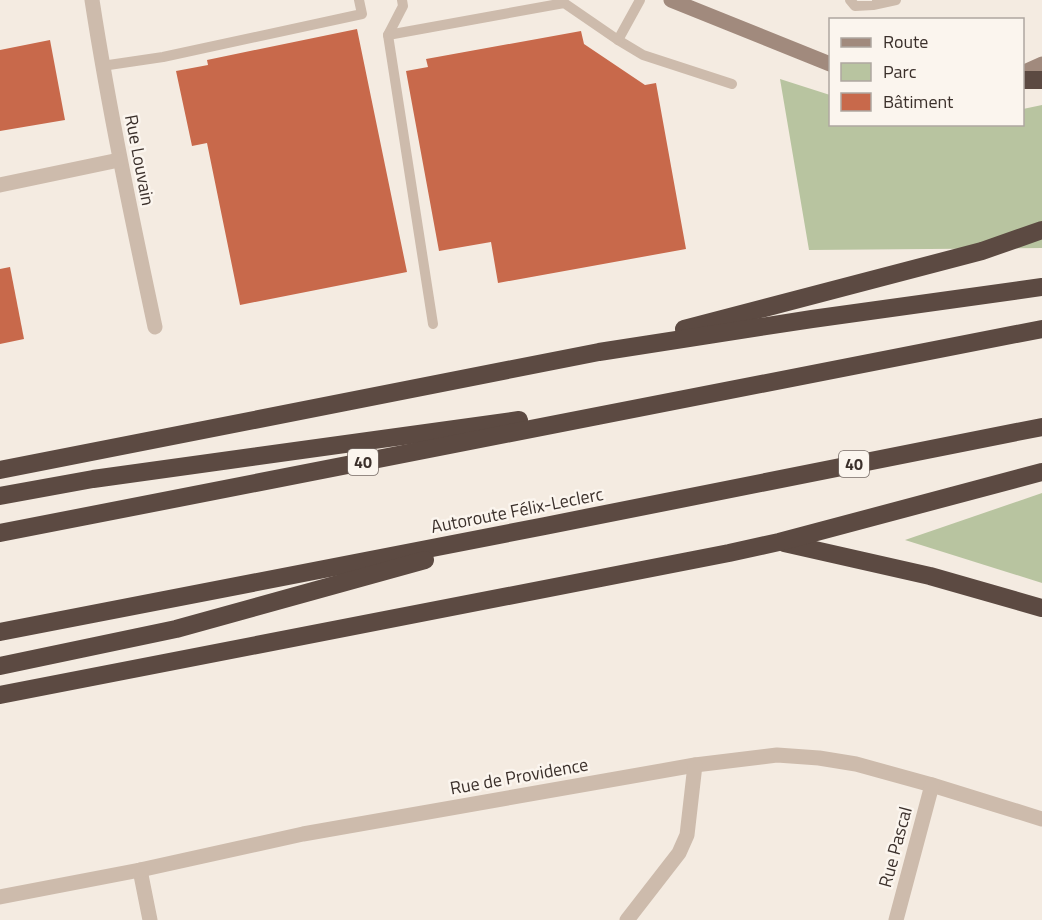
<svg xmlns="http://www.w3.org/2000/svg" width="1042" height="920" font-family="'Titillium Web',sans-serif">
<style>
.green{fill:#b8c4a0}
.building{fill:#c8694b}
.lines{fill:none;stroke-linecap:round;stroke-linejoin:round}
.lane{stroke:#cdbbac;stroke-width:10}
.street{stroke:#cdbbac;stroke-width:15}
.secondary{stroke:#a18a7d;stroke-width:15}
.highway{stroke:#5c4a42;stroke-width:18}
.labels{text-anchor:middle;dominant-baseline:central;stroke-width:5;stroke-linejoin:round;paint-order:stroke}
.shield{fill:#fbf5ee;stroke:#756b66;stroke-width:1.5}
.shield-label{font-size:16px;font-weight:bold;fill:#3b302b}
.street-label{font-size:18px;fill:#3b302b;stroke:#fbf5ee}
</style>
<rect width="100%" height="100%" fill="#f4ebe1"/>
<g class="green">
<path d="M780,79L830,95V124H1022L1023,109L1042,105V248L809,250Z"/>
<path d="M1042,493V583L905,540Z"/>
</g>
<g class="building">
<path d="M357,29L407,272L240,305L207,143L192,146L176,71L208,65L207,60Z"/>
<path d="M581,31L584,44L645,85L656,83L686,249L498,283L491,242L439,251L406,71L428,67L426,59Z"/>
<path d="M50,40L65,120L0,131V50Z"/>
<path d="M10,267L24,339L0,344V269Z"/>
</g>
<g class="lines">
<g class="lane">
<path d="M402,0L403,6L388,35L433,324"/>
<path d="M640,0L618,40L643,55L732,84"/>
<path d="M850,0L855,6L873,5L896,0"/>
<path d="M388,35L564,3L618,40"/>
<path d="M102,66L163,57L362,14L359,0"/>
</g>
<g class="street">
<path d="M92,0C109,110 132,219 155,327"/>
<path d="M0,185L119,160"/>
<path d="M140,870L150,920"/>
<path d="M0,897L140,870L303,834L695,765L777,755L819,758L856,764L932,785L1042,819"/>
<path d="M627,920L679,853L687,835L695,765"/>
<path d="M896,920L932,785"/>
</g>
<g class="secondary">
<path d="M671,0L830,64"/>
<path d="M1022,73L1042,64"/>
</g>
<g class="highway">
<path d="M1022,80H1042"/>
<path d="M684,329L982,251L1042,230"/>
<path d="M0,470L599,352L812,319L1042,287"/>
<path d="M0,496L93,479L519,420"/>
<path d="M0,533L1042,329"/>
<path d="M784,543L930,576L1042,608"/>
<path d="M0,632L545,526L1042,427"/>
<path d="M0,666L176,629L425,560"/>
<path d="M0,695L729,553L779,542L1042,472"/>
</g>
</g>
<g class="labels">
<g class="shield">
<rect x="348" y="449" width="30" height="26" rx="4.5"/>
<rect x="839" y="451" width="30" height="26" rx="4.5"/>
</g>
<g class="shield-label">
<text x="363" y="462">40</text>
<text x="854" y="464">40</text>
</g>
<g class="street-label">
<text transform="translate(140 160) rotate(79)">Rue Louvain</text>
<text transform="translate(517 510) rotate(-11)">Autoroute Félix-Leclerc</text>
<text transform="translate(519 776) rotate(-10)">Rue de Providence</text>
<text transform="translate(895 847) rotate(-75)">Rue Pascal</text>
</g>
</g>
<rect x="829" y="18" width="195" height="108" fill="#fbf5ee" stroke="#aea6a0" stroke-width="1.5"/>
<rect x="841" y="38" width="30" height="9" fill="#a18a7d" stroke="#aea6a0" stroke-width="1.5"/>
<text x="883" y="48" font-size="18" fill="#3b302b">Route</text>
<rect x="841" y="63" width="30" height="18" fill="#b8c4a0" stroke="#aea6a0" stroke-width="1.5"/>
<text x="883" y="78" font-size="18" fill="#3b302b">Parc</text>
<rect x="841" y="93" width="30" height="18" fill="#c8694b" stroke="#aea6a0" stroke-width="1.5"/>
<text x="883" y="108" font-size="18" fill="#3b302b">Bâtiment</text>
</svg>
